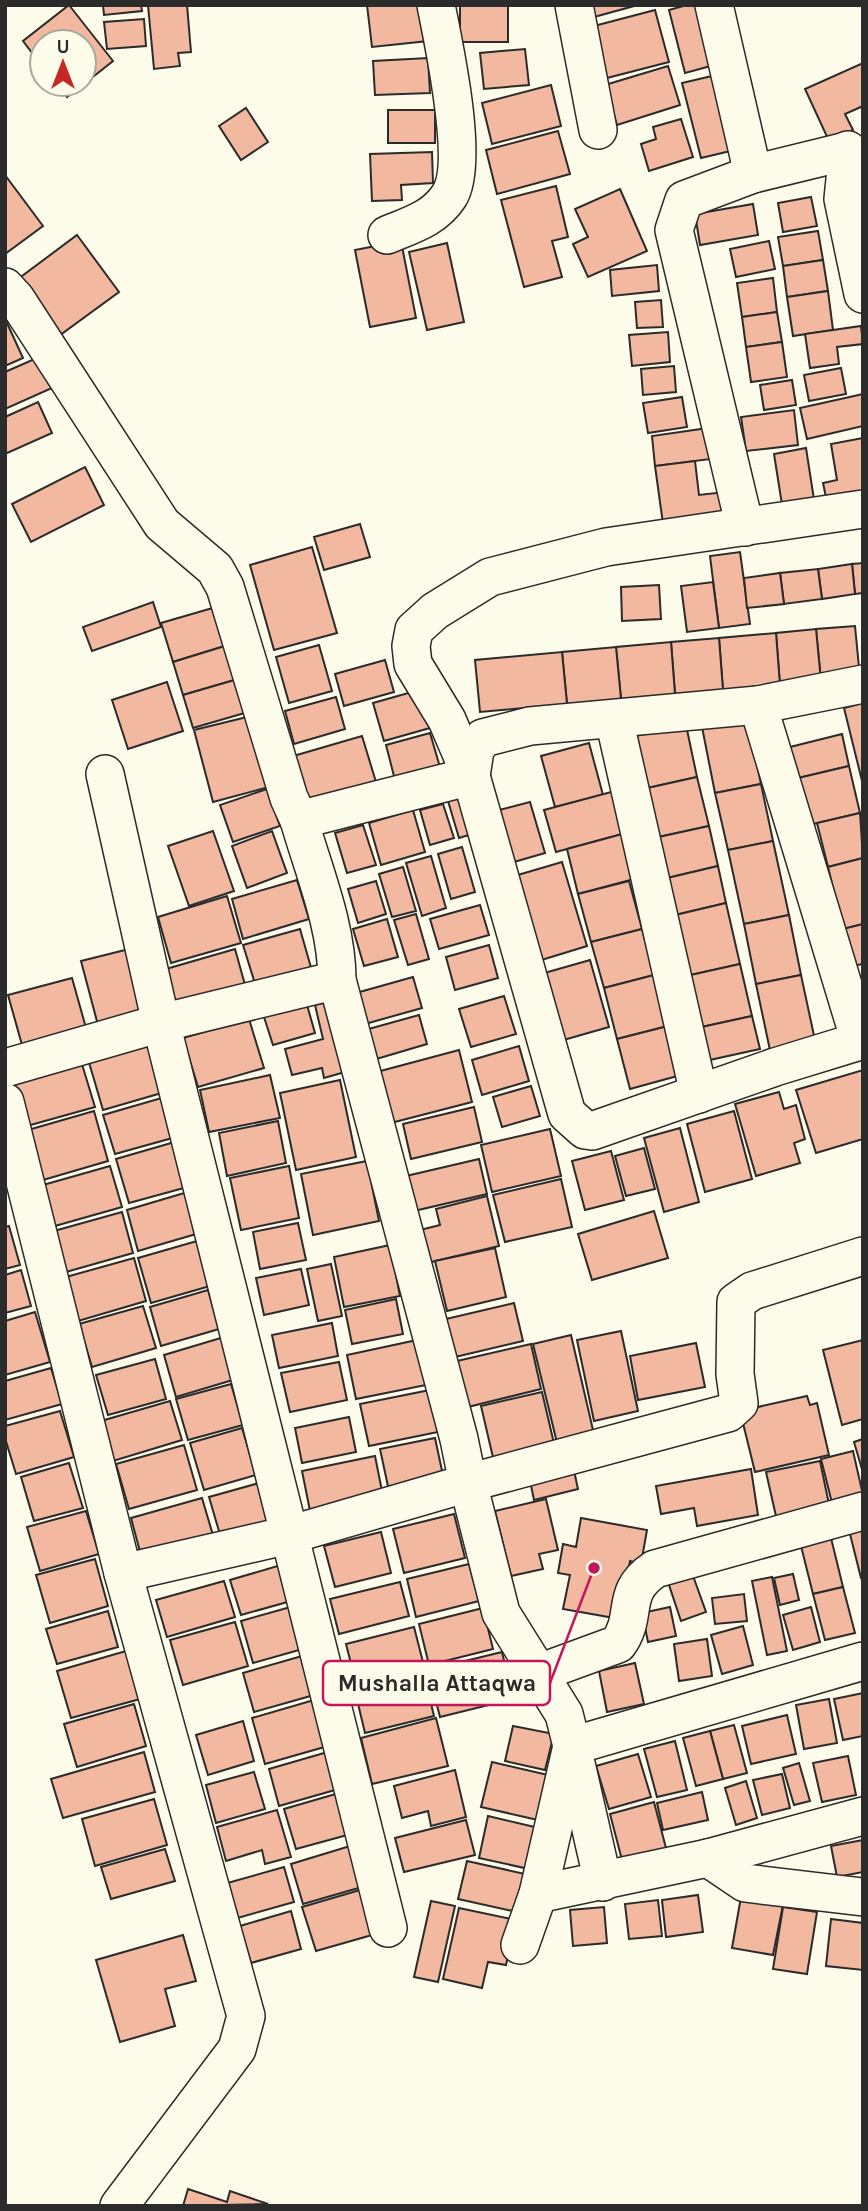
<svg xmlns="http://www.w3.org/2000/svg" width="868" height="2211" font-family="Karla,sans-serif">
<style>
.building{fill:#f2b8a0;stroke:#2b2b2b;stroke-width:2}
.lines{fill:none;stroke-linecap:round;stroke-linejoin:round}
.minor-casing{stroke:#2b2b2b;stroke-width:40}
.minor{stroke:#fdfbea;stroke-width:37}
.leader{fill:none;stroke:#c2185b;stroke-width:2.5}
.callout-dot{fill:#c2185b;stroke:#fdfbea;stroke-width:2.5}
.callout{fill:#fdfbea;stroke:#c2185b;stroke-width:2.5}
.callout-label{font-size:23px;text-anchor:middle;font-weight:bold;fill:#2b2b2b}
</style>
<rect width="100%" height="100%" fill="#fdfbea"/>
<g class="building">
<path d="M69,5L113,61L84,84V42H42V66L23,41Z"/>
<path d="M103,5H141L142,11L104,15Z"/>
<path d="M148,5H187L191,52L178,53L180,66L154,69Z"/>
<path d="M367,5H424L428,41L372,47Z"/>
<rect x="460" y="5" width="48" height="37"/>
<path d="M591,5H638L594,17Z"/>
<path d="M687,5H703L718,64L685,73L669,10Z"/>
<path d="M655,10L669,62L607,78L594,26Z"/>
<path d="M144,19L146,46L107,49L104,22Z"/>
<path d="M525,49L529,85L484,89L480,53Z"/>
<path d="M428,58L430,93L375,95L373,61Z"/>
<path d="M863,63V106L845,114L853,130L829,141L805,89Z"/>
<path d="M668,66L680,105L617,125L605,85Z"/>
<path d="M725,73L743,148L701,158L682,83Z"/>
<path d="M57,84H84L67,97Z"/>
<path d="M551,85L561,126L492,144L482,103Z"/>
<path d="M246,108L268,142L241,160L219,126Z"/>
<rect x="388" y="110" width="47" height="33"/>
<path d="M681,119L693,157L649,171L641,144L656,139L653,127Z"/>
<path d="M558,131L570,174L497,194L486,150Z"/>
<path d="M432,152L433,183L401,185L402,200L372,201L370,154Z"/>
<path d="M5,175L43,226L5,254Z"/>
<path d="M556,186L568,237L552,241L562,277L524,287L501,200Z"/>
<path d="M620,189L647,251L588,277L573,244L588,237L575,209Z"/>
<path d="M811,197L817,226L783,232L778,203Z"/>
<path d="M753,204L758,235L700,245L695,214Z"/>
<path d="M818,231L823,260L783,266L778,237Z"/>
<path d="M77,235L119,292L56,338L14,282Z"/>
<path d="M401,241L416,318L370,327L355,250Z"/>
<path d="M769,241L775,269L736,277L730,249Z"/>
<path d="M447,243L464,322L427,330L409,252Z"/>
<path d="M823,260L828,291L787,297L783,266Z"/>
<path d="M657,265L659,291L612,296L610,270Z"/>
<path d="M773,278L777,312L742,317L737,283Z"/>
<path d="M828,291L833,330L793,336L787,297Z"/>
<path d="M661,300L663,327L637,328L635,302Z"/>
<path d="M777,312L782,342L746,347L742,317Z"/>
<path d="M7,323L23,358L5,366V324Z"/>
<path d="M861,326L863,344L837,347L839,364L810,368L805,334Z"/>
<path d="M668,332L670,362L632,366L629,335Z"/>
<path d="M782,342L787,377L751,382L746,347Z"/>
<path d="M39,357L52,388L5,409V372Z"/>
<path d="M674,366L676,392L643,395L641,369Z"/>
<path d="M841,368L846,394L809,401L804,375Z"/>
<path d="M792,380L796,405L764,410L760,385Z"/>
<path d="M863,394V426L807,439L800,408Z"/>
<path d="M682,397L687,427L648,433L643,403Z"/>
<path d="M38,402L52,433L5,454V417Z"/>
<path d="M794,410L798,445L746,451L741,417Z"/>
<path d="M715,427L719,458L655,466L652,436Z"/>
<path d="M863,438V496L827,502L823,483L837,480L831,444Z"/>
<path d="M806,448L815,506L783,511L774,454Z"/>
<path d="M695,461L699,495L725,492L730,522L664,531L655,466Z"/>
<path d="M85,467L104,505L31,542L12,504Z"/>
<path d="M360,524L370,557L324,570L314,537Z"/>
<path d="M312,547L337,633L274,650L250,565Z"/>
<path d="M740,552L750,624L719,628L710,556Z"/>
<path d="M863,563V593L855,594L852,564Z"/>
<path d="M852,564L855,594L822,599L818,569Z"/>
<path d="M818,569L822,599L784,604L780,573Z"/>
<path d="M780,573L784,604L747,608L744,578Z"/>
<path d="M713,582L719,628L687,632L681,586Z"/>
<path d="M659,585L661,619L622,621L621,587Z"/>
<path d="M153,602L161,627L92,651L83,627Z"/>
<path d="M216,607L228,645L173,662L161,623Z"/>
<path d="M855,626L860,678L821,681L816,629Z"/>
<path d="M816,629L821,681L780,685L776,633Z"/>
<path d="M776,633L780,685L723,690L719,638Z"/>
<path d="M719,638L723,690L675,694L671,642Z"/>
<path d="M671,642L675,694L621,699L616,647Z"/>
<path d="M228,645L238,679L183,695L173,662Z"/>
<path d="M319,645L332,691L289,703L276,657Z"/>
<path d="M616,647L621,699L567,704L562,652Z"/>
<path d="M562,652L567,704L480,712L475,660Z"/>
<path d="M385,660L394,692L344,706L335,674Z"/>
<path d="M238,679L248,712L193,728L183,695Z"/>
<path d="M167,682L183,731L128,749L112,700Z"/>
<path d="M419,690L430,728L384,741L373,703Z"/>
<path d="M336,697L345,729L294,744L285,711Z"/>
<path d="M863,703V785L844,708Z"/>
<path d="M251,716L269,787L213,802L194,730Z"/>
<path d="M747,718L761,784L715,793L702,727Z"/>
<path d="M686,725L697,777L643,789L631,737Z"/>
<path d="M430,733L440,767L395,780L386,745Z"/>
<path d="M842,734L849,766L794,779L786,748Z"/>
<path d="M362,736L376,782L303,803L290,757Z"/>
<path d="M589,743L603,795L555,807L541,756Z"/>
<path d="M849,766L860,813L805,826L794,779Z"/>
<path d="M697,777L709,826L654,838L643,789Z"/>
<path d="M761,784L773,841L728,850L715,793Z"/>
<path d="M267,789L280,826L233,842L220,805Z"/>
<path d="M615,791L626,833L556,852L544,810Z"/>
<path d="M461,797L472,834L459,838L448,801Z"/>
<path d="M530,802L545,853L514,862L499,810Z"/>
<path d="M443,804L454,838L430,845L420,810Z"/>
<path d="M413,810L425,852L381,865L369,823Z"/>
<path d="M860,813L863,858L828,867L817,823Z"/>
<path d="M363,825L376,865L347,873L335,833Z"/>
<path d="M709,826L718,866L663,879L654,838Z"/>
<path d="M213,831L234,891L189,906L168,846Z"/>
<path d="M272,831L287,873L247,888L232,846Z"/>
<path d="M626,833L638,878L578,894L567,849Z"/>
<path d="M773,841L789,915L744,924L728,850Z"/>
<path d="M462,847L475,892L451,899L438,854Z"/>
<path d="M431,856L446,908L422,916L406,863Z"/>
<path d="M863,858V924L843,929L828,867Z"/>
<path d="M562,862L587,946L535,962L511,877Z"/>
<path d="M718,866L726,903L671,916L663,879Z"/>
<path d="M403,867L416,911L392,917L379,874Z"/>
<path d="M297,880L309,919L243,939L232,899Z"/>
<path d="M376,881L386,914L358,923L348,889Z"/>
<path d="M629,881L642,929L591,942L578,894Z"/>
<path d="M227,896L241,943L171,963L158,917Z"/>
<path d="M726,903L740,964L686,976L671,916Z"/>
<path d="M480,905L489,935L439,949L430,919Z"/>
<path d="M416,914L429,959L408,965L394,920Z"/>
<path d="M789,915L801,975L756,984L744,924Z"/>
<path d="M387,919L398,957L364,966L353,929Z"/>
<path d="M863,924V964L852,966L843,929Z"/>
<path d="M300,929L312,971L256,987L243,945Z"/>
<path d="M642,929L654,975L604,988L591,942Z"/>
<path d="M489,945L498,978L455,990L446,957Z"/>
<path d="M137,947L154,1015L99,1029L81,961Z"/>
<path d="M235,949L247,992L178,1011L166,969Z"/>
<path d="M590,960L609,1027L560,1041L541,974Z"/>
<path d="M740,964L752,1016L697,1028L686,976Z"/>
<path d="M654,975L668,1026L617,1039L604,988Z"/>
<path d="M801,975L816,1045L771,1055L756,984Z"/>
<path d="M413,977L422,1008L365,1024L356,993Z"/>
<path d="M72,978L88,1035L24,1052L8,995Z"/>
<path d="M504,996L516,1034L471,1047L459,1009Z"/>
<path d="M335,1000L352,1070L324,1078L322,1068L292,1075L285,1049L323,1039L315,1005Z"/>
<path d="M307,1005L315,1033L273,1045L264,1017Z"/>
<path d="M419,1015L427,1044L373,1060L365,1030Z"/>
<path d="M752,1016L760,1049L705,1061L697,1028Z"/>
<path d="M249,1019L264,1068L198,1087L183,1038Z"/>
<path d="M668,1026L681,1075L630,1089L617,1039Z"/>
<path d="M150,1041L165,1092L103,1110L88,1059Z"/>
<path d="M519,1046L529,1081L482,1095L472,1060Z"/>
<path d="M459,1050L472,1102L387,1124L373,1073Z"/>
<path d="M81,1061L95,1107L27,1126L14,1081Z"/>
<path d="M863,1070V1139L816,1153L796,1090Z"/>
<path d="M270,1075L280,1118L209,1132L200,1090Z"/>
<path d="M340,1080L356,1157L296,1170L280,1093Z"/>
<path d="M531,1086L540,1116L502,1127L493,1097Z"/>
<path d="M779,1092L784,1109L796,1105L805,1139L794,1143L800,1163L756,1176L735,1104Z"/>
<path d="M165,1097L176,1137L115,1154L103,1115Z"/>
<path d="M474,1107L482,1142L411,1159L403,1124Z"/>
<path d="M94,1111L108,1161L43,1180L28,1130Z"/>
<path d="M734,1111L752,1179L705,1192L687,1124Z"/>
<path d="M278,1121L286,1163L227,1176L219,1133Z"/>
<path d="M680,1128L699,1202L664,1212L644,1138Z"/>
<path d="M550,1129L561,1176L492,1192L481,1145Z"/>
<path d="M178,1141L191,1186L129,1203L116,1159Z"/>
<path d="M644,1148L655,1189L626,1196L615,1156Z"/>
<path d="M611,1151L624,1200L585,1210L572,1161Z"/>
<path d="M479,1159L487,1194L414,1211L406,1176Z"/>
<path d="M367,1161L379,1221L313,1235L301,1174Z"/>
<path d="M110,1166L122,1207L55,1226L43,1185Z"/>
<path d="M289,1166L299,1218L241,1230L230,1178Z"/>
<path d="M561,1179L572,1227L505,1242L493,1195Z"/>
<path d="M191,1191L203,1232L138,1251L127,1210Z"/>
<path d="M487,1196L499,1246L427,1263L420,1230L440,1225L436,1209Z"/>
<path d="M654,1211L668,1258L592,1280L578,1234Z"/>
<path d="M122,1212L133,1253L66,1272L54,1231Z"/>
<path d="M298,1223L306,1260L260,1269L253,1232Z"/>
<path d="M9,1226L20,1265L5,1269V1227Z"/>
<path d="M197,1241L210,1286L151,1303L138,1258Z"/>
<path d="M390,1245L400,1296L344,1307L334,1257Z"/>
<path d="M495,1248L506,1297L447,1311L435,1261Z"/>
<path d="M134,1258L146,1301L78,1321L66,1277Z"/>
<path d="M331,1264L342,1316L318,1321L307,1269Z"/>
<path d="M301,1269L309,1305L264,1315L256,1278Z"/>
<path d="M21,1270L31,1306L5,1313V1275Z"/>
<path d="M208,1290L219,1329L161,1346L150,1307Z"/>
<path d="M396,1299L403,1334L352,1344L345,1310Z"/>
<path d="M514,1303L523,1341L455,1357L446,1319Z"/>
<path d="M143,1306L156,1348L92,1367L79,1324Z"/>
<path d="M35,1312L50,1362L5,1375V1321Z"/>
<path d="M332,1323L338,1356L279,1368L272,1335Z"/>
<path d="M621,1331L638,1411L594,1421L577,1340Z"/>
<path d="M571,1335L596,1443L559,1451L533,1344Z"/>
<path d="M224,1337L236,1379L176,1397L164,1355Z"/>
<path d="M417,1340L426,1385L356,1399L347,1355Z"/>
<path d="M863,1340V1419L842,1425L823,1350Z"/>
<path d="M696,1343L705,1387L638,1400L630,1356Z"/>
<path d="M531,1344L541,1389L468,1407L457,1361Z"/>
<path d="M155,1359L166,1399L108,1415L96,1375Z"/>
<path d="M339,1362L347,1400L290,1412L281,1373Z"/>
<path d="M51,1368L62,1404L5,1420V1381Z"/>
<path d="M231,1384L243,1425L188,1440L176,1399Z"/>
<path d="M430,1390L438,1432L369,1446L360,1404Z"/>
<path d="M542,1392L556,1452L495,1466L481,1406Z"/>
<path d="M807,1396L810,1405L817,1403L829,1455L755,1472L740,1411Z"/>
<path d="M170,1401L182,1440L113,1461L101,1421Z"/>
<path d="M60,1411L74,1457L16,1474L5,1438V1426Z"/>
<path d="M349,1417L356,1452L302,1463L295,1428Z"/>
<path d="M242,1428L256,1475L204,1490L190,1443Z"/>
<path d="M435,1438L444,1480L389,1491L380,1449Z"/>
<path d="M863,1439V1473L854,1442Z"/>
<path d="M184,1445L197,1490L129,1509L116,1464Z"/>
<path d="M853,1451L863,1495L832,1503L821,1459Z"/>
<path d="M375,1456L384,1501L311,1516L302,1471Z"/>
<path d="M820,1461L831,1514L778,1525L766,1472Z"/>
<path d="M69,1463L83,1508L34,1521L21,1477Z"/>
<path d="M573,1466L578,1489L534,1500L529,1476Z"/>
<path d="M751,1469L758,1515L697,1526L694,1508L661,1514L656,1486Z"/>
<path d="M259,1483L271,1524L221,1538L209,1497Z"/>
<path d="M202,1498L215,1542L143,1563L131,1518Z"/>
<path d="M546,1499L558,1550L539,1554L543,1569L511,1576L495,1511Z"/>
<path d="M86,1511L99,1554L40,1571L27,1527Z"/>
<path d="M454,1514L465,1558L404,1573L393,1529Z"/>
<path d="M581,1518L647,1530L641,1564L630,1561L620,1619L563,1609L570,1575L558,1573L563,1544L576,1547Z"/>
<path d="M863,1523V1578H861L848,1526Z"/>
<path d="M381,1532L391,1573L335,1587L324,1546Z"/>
<path d="M831,1538L843,1587L813,1594L801,1546Z"/>
<path d="M95,1559L108,1606L50,1623L36,1575Z"/>
<path d="M469,1564L479,1601L416,1617L407,1579Z"/>
<path d="M281,1565L291,1601L241,1615L230,1580Z"/>
<path d="M692,1573L706,1612L681,1621L668,1582Z"/>
<path d="M793,1574L799,1600L780,1605L774,1578Z"/>
<path d="M772,1577L787,1651L767,1655L752,1581Z"/>
<path d="M224,1581L235,1617L167,1637L156,1600Z"/>
<path d="M400,1582L409,1616L339,1634L330,1599Z"/>
<path d="M843,1587L855,1633L825,1640L813,1594Z"/>
<path d="M744,1594L747,1621L715,1624L712,1598Z"/>
<path d="M294,1606L306,1648L253,1663L241,1621Z"/>
<path d="M670,1607L676,1636L648,1642L642,1613Z"/>
<path d="M811,1607L820,1642L793,1650L783,1615Z"/>
<path d="M483,1608L493,1649L429,1665L419,1624Z"/>
<path d="M108,1611L118,1647L57,1664L46,1629Z"/>
<path d="M235,1622L248,1666L183,1685L170,1640Z"/>
<path d="M743,1626L753,1665L722,1674L711,1635Z"/>
<path d="M414,1627L425,1670L357,1687L346,1644Z"/>
<path d="M707,1639L712,1676L679,1681L674,1644Z"/>
<path d="M126,1651L140,1699L71,1718L57,1671Z"/>
<path d="M502,1652L513,1699L440,1717L428,1670Z"/>
<path d="M302,1656L314,1695L254,1712L243,1673Z"/>
<path d="M635,1663L644,1704L607,1712L599,1671Z"/>
<path d="M424,1674L434,1716L365,1733L355,1691Z"/>
<path d="M863,1693V1736L843,1740L834,1699Z"/>
<path d="M829,1699L837,1743L804,1749L796,1705Z"/>
<path d="M314,1700L328,1746L265,1764L252,1718Z"/>
<path d="M134,1704L146,1746L77,1767L64,1724Z"/>
<path d="M787,1715L796,1754L751,1764L742,1726Z"/>
<path d="M436,1718L448,1766L372,1784L361,1738Z"/>
<path d="M243,1721L254,1761L208,1775L196,1735Z"/>
<path d="M734,1725L747,1773L723,1779L710,1731Z"/>
<path d="M513,1726L554,1734L545,1770L505,1761Z"/>
<path d="M710,1731L723,1779L696,1786L683,1738Z"/>
<path d="M675,1741L687,1790L657,1797L644,1749Z"/>
<path d="M331,1751L342,1788L279,1806L269,1769Z"/>
<path d="M144,1752L155,1792L63,1818L51,1779Z"/>
<path d="M638,1754L651,1797L609,1809L596,1766Z"/>
<path d="M848,1756L856,1795L822,1802L813,1763Z"/>
<path d="M492,1762L548,1775L538,1820L481,1807Z"/>
<path d="M799,1763L810,1801L794,1805L783,1768Z"/>
<path d="M455,1770L466,1817L431,1826L428,1811L402,1818L394,1786Z"/>
<path d="M254,1772L265,1809L216,1823L206,1785Z"/>
<path d="M782,1774L790,1808L762,1815L753,1780Z"/>
<path d="M746,1781L757,1818L736,1825L725,1788Z"/>
<path d="M702,1792L708,1820L663,1830L657,1803Z"/>
<path d="M339,1793L351,1834L296,1849L284,1809Z"/>
<path d="M154,1799L167,1845L95,1866L82,1819Z"/>
<path d="M654,1802L666,1848L622,1860L610,1814Z"/>
<path d="M277,1810L291,1857L265,1864L262,1850L226,1861L217,1827Z"/>
<path d="M488,1816L539,1828L529,1869L479,1858Z"/>
<path d="M466,1820L475,1855L404,1872L395,1838Z"/>
<path d="M863,1840V1872L837,1877L831,1846Z"/>
<path d="M350,1846L362,1887L303,1904L291,1864Z"/>
<path d="M165,1849L175,1881L111,1899L101,1867Z"/>
<path d="M467,1861L525,1874L517,1912L458,1899Z"/>
<path d="M284,1867L294,1902L234,1919L224,1884Z"/>
<path d="M360,1890L372,1935L316,1951L302,1907Z"/>
<path d="M698,1895L703,1932L666,1937L662,1900Z"/>
<path d="M741,1897L783,1905L773,1955L732,1948Z"/>
<path d="M658,1900L662,1936L629,1939L625,1904Z"/>
<path d="M431,1901L455,1906L438,1982L414,1977Z"/>
<path d="M604,1907L607,1943L573,1946L570,1910Z"/>
<path d="M783,1907L817,1912L807,1974L773,1969Z"/>
<path d="M459,1908L516,1920L506,1965L488,1962L482,1988L443,1979Z"/>
<path d="M291,1911L301,1949L251,1963L240,1926Z"/>
<path d="M831,1919L863,1923V1970L826,1966Z"/>
<path d="M183,1935L196,1981L165,1989L175,2026L120,2042L96,1960Z"/>
<path d="M188,2189L227,2202L230,2191L268,2204L183,2206Z"/>
</g>
<g class="lines">
<g class="minor-casing">
<g id="minor">
<path d="M574,5L598,130"/>
<path d="M714,5L753,174"/>
<path d="M848,150L843,199L863,294"/>
<path d="M387,235C411,225 434,219 449,196C470,164 444,45 436,5"/>
<path d="M5,287L16,299L162,524L215,569L225,587L289,798L299,820"/>
<path d="M863,509L606,547L490,577L435,611L414,630L411,646L413,664L447,720L471,776L567,1114L585,1130L592,1131L775,1067L863,1040"/>
<path d="M745,527L674,230L684,200L753,174L847,151L863,182"/>
<path d="M758,705L860,1041"/>
<path d="M614,719L699,1094"/>
<path d="M105,774L161,1023L388,1928"/>
<path d="M5,1068L161,1023L337,980C337,926 314,872 299,820L471,776L475,750L483,738L530,726L758,705L863,684"/>
<path d="M5,1102L123,1573L289,1535L468,1483L459,1439L337,980"/>
<path d="M539,1673L618,1644C639,1615 619,1593 655,1569L863,1511"/>
<path d="M708,1858L745,1883L863,1897"/>
<path d="M603,1882L572,1746L863,1661"/>
<path d="M538,1894L708,1858L863,1816"/>
<path d="M520,1945L538,1894L572,1746L564,1714L501,1613L468,1483L728,1413L739,1403L735,1374L736,1302L752,1291L863,1256"/>
<path d="M119,2206L237,2049L246,2016L123,1573"/>
</g>
</g>
<use href="#minor" class="minor"/>
</g>
<path class="leader" d="M594 1568L550 1683"/>
<circle class="callout-dot" cx="594" cy="1568" r="7"/>
<rect class="callout" x="323" y="1661" width="227" height="44" rx="7"/>
<g class="callout-label">
<text x="437" y="1691">Mushalla Attaqwa</text>
</g>
<rect width="868" height="2211" fill="none" stroke="#2b2b2b" stroke-width="14"/>
<g transform="translate(63 63)"><circle r="33" fill="#fdfbea" stroke="#a9a89e" stroke-width="2"/>
<path d="M0-5L12 26L0 18L-12 26Z" fill="#c62828"/>
<text y="-10" font-size="19" font-weight="bold" text-anchor="middle" fill="#2b2b2b">U</text>
</g>
</svg>
